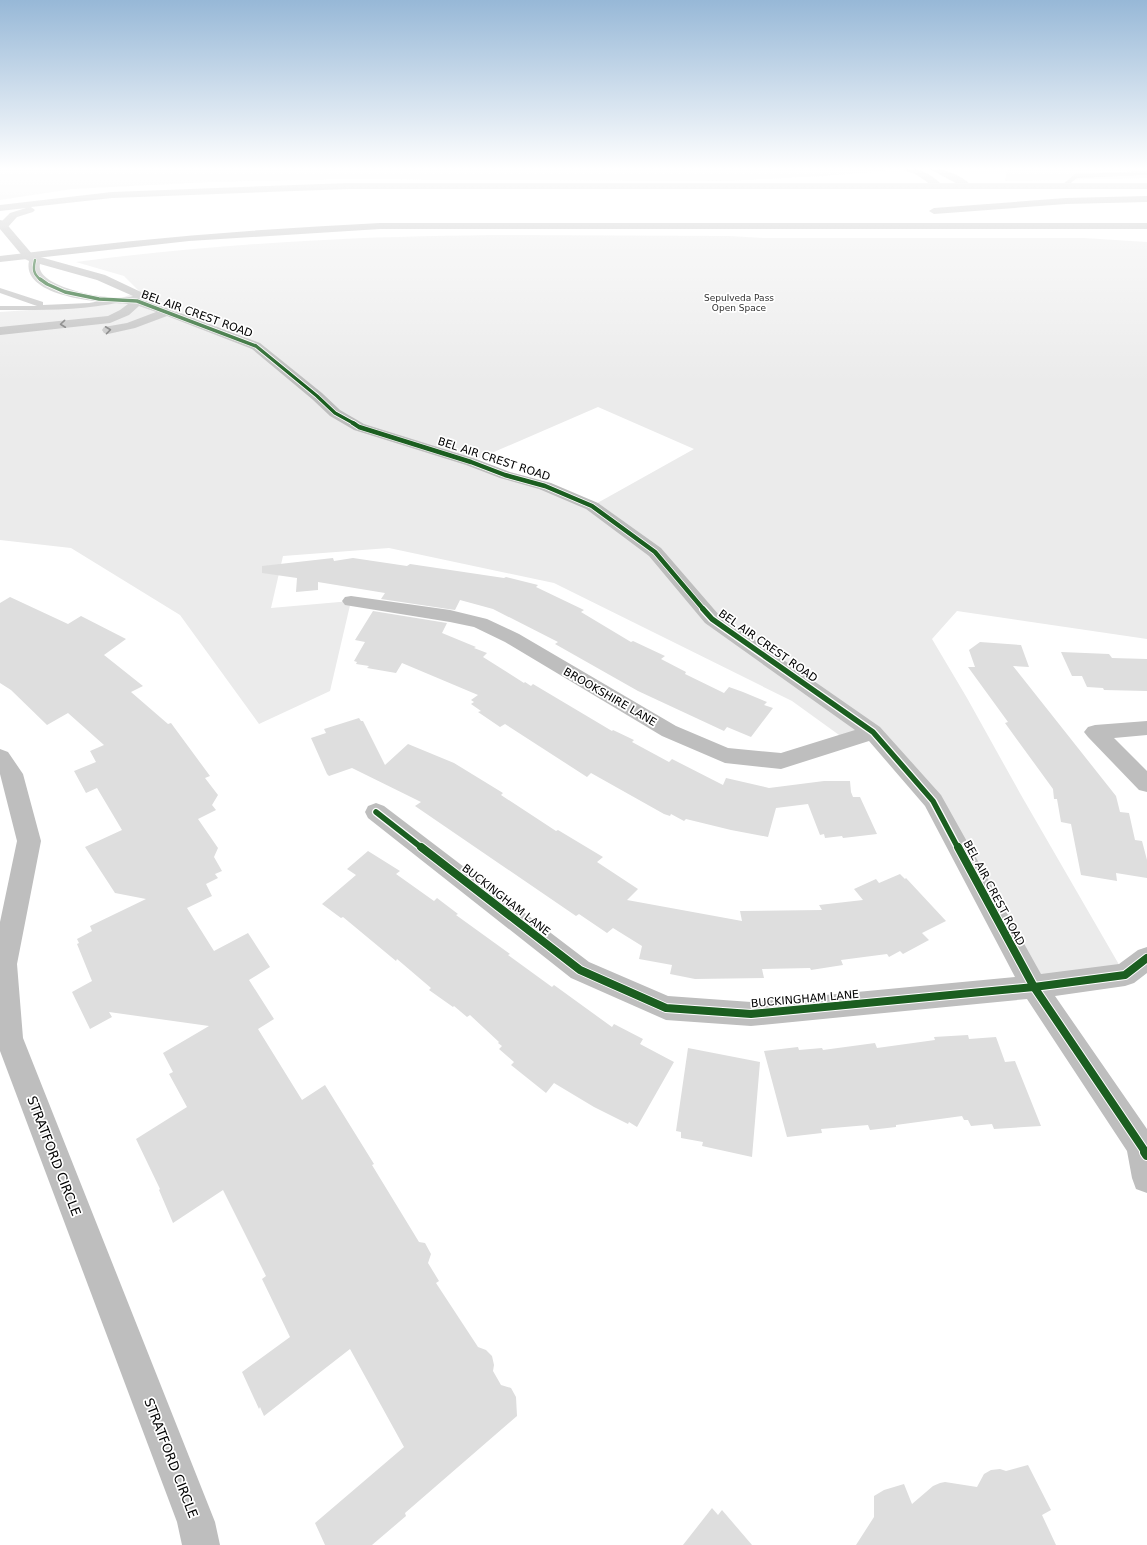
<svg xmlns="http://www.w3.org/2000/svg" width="1147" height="1545" font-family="'DejaVu Sans',sans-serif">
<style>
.green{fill:#ebebeb;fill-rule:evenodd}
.building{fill:#dedede}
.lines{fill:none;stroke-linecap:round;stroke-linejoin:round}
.service{fill:#bebebe;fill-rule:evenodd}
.minor{fill:#bebebe;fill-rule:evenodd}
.tertiary{fill:#bebebe;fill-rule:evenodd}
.secondary{fill:#c2c2c2;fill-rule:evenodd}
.motorway{fill:#bebebe;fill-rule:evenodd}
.cycleway-far5-casing{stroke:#fff;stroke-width:3.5}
.cycleway-far4-casing{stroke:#fff;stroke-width:5}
.cycleway-far3-casing{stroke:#fff;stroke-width:6}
.cycleway-far2-casing{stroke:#fff;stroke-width:8}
.cycleway-far1-casing{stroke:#fff;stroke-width:10}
.cycleway-casing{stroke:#fff;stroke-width:12}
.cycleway-far5{stroke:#1b5e20;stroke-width:2.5}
.cycleway-far4{stroke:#1b5e20;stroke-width:3.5}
.cycleway-far3{stroke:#1b5e20;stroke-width:4.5}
.cycleway-far2{stroke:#1b5e20;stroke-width:5.5}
.cycleway-far1{stroke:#1b5e20;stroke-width:8}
.cycleway{stroke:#1b5e20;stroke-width:10}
.oneway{stroke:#686868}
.labels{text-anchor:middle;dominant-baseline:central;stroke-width:3.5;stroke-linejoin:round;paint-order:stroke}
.far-park-label{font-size:9px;fill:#313131;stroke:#fff}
.street-label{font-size:11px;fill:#000;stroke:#fff}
.near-street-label{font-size:13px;fill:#000;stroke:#fff}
</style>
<rect width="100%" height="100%" fill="#fff"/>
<g class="green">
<path d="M0,167H882L885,171L825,176L722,181L344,179L210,182L72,189L0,200Z"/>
<path d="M997,167H1147V178L1005,181L1007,169Z"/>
<path d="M493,235L729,236L763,238H1084L1147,242V639L957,611L932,639L967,698L1021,795L1125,975L1034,987L933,801L873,732L846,740L792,701L554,583L389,548L283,556L271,608L351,601L330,691L259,724L180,615L71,548L0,540V312L104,305L139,291L124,276L76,262C152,252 229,245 305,241C368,237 430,236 493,235ZM598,407L694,449L592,506L471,462Z"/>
</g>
<g class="building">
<path d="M333,558L334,561L353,558L407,566L410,564L504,578L506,577L538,585L536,587L584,610L581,612L631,642L633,641L665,656L661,659L686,672L685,674L724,693L729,687L743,692L767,702L764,705L773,708L751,737L727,727L724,731L638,691L555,644L558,642L493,609L460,600L455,610L381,599L385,593L318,582V590L296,592L297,578L262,573V566Z"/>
<path d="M10,597L68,624L81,616L126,639L104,655L143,686L131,692L168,724L171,723L210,776L205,778L218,795L212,805L216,810L198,819L218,848L214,857L222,871L215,874L218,878L206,884L212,896L187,908L214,951L248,933L270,967L249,980L274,1019L258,1029L302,1100L325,1085L374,1164L372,1165L419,1242L425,1243L431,1254L428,1263L439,1281L436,1283L478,1347L486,1350L492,1356L494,1365L493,1371L501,1385L511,1388L516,1397L517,1416L405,1513L406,1516L372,1545H325L315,1523L404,1447L350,1349L264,1416L260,1407L259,1409L242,1372L290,1337L262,1279L266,1276L223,1190L173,1223L159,1190L160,1189L136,1139L187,1107L169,1074L173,1072L163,1053L209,1026L109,1012L112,1017L90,1029L72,992L92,981L77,944L79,943L77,939L92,931L90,926L146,899L115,893L85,847L122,830L97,788L86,793L74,771L96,762L90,751L104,745L68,713L47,725L11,690L0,683V603Z"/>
<path d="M373,611L447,623L442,633L476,647L474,648L487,653L483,657L524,683L525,682L531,686L533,684L612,731L613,730L634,740L632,742L669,762L672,759L723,785L726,778L769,788L824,781H850L851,792L853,797H860L877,834L843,838L842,836L825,838L824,834L820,835L808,804L776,808L768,837L731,830L686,819L684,821L671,814L670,816L664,814L591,773L587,777L505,724L500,727L478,712L481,711L471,704L474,702L471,700L478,695L402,663L396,673L367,668L369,666L356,664L357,662L354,661L365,642L355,640Z"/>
<path d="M980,642L1021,645L1029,667L1013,666L1116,796L1120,812L1129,813L1135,840L1142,841L1147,860V878L1116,873L1117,881L1081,875L1071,824L1061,822L1057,799H1054L1053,789L1005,723L1008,722L968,667H975L969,650Z"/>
<path d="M1061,652L1109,654L1112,658L1147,659V691L1104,690L1103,688L1087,687L1082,676H1072Z"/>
<path d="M359,718L361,721H363L385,765L408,744L454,763L503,793L501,795L556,831L558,830L603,857L597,862L638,889L627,900L742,921L740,911L822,910L819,905L863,900L854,889L876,879L879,883L900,874L905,879L906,878L946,921L922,933L929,940L903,954L900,951L889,957L887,954L841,960L843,965L811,970L810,968L762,969L764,978L695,979L670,974L672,965L639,959L642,946L613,928L607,933L579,914L576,916L415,806L421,802L352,768L329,776L327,774L311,738L326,733L324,729Z"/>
<path d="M368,851L400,871L396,874L434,901L437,898L458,914L456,915L510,954L508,955L552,987L554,985L612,1027L614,1024L643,1039L640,1044L674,1062L637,1127L629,1122L628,1124L594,1107L554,1083L546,1093L511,1065L514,1062L499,1049L502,1046L498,1043L499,1042L470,1015L467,1017L454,1006L453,1007L429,990L431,988L397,959L396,961L343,917L341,918L322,904L356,875L347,869Z"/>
<path d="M968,1035L969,1039L996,1037L1005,1062L1015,1061L1041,1126L994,1129L992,1124L971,1126L968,1120H964L962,1116L896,1125V1127L870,1130L868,1125L821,1129L822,1133L787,1137L764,1051L798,1047L799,1050L822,1048L823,1050L875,1043L877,1048L935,1040L934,1037Z"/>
<path d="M688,1048L760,1062L752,1157L702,1146L703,1142L681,1138V1132L676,1131Z"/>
<path d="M1028,1465L1051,1510L1042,1515L1056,1545H856L874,1517V1496L884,1490L904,1484L912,1504L933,1486L940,1483L945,1482L977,1487L984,1474L991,1470L1000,1469L1006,1471Z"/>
<path d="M712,1508L718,1515L722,1510L752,1545H683Z"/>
</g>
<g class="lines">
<g class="service">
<path d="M1147,171V175L1077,178L1067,186L1062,185L1075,174Z"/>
<path d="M0,288L43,302V305L89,303L118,298L122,300L121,302C81,311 40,310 0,310V306H37L0,293Z"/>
</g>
<g class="minor">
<path d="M0,220L4,221L33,255L105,275L143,293L145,295L143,299L260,343L322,393L340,410L364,424L476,459L510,472L551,483L598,503L661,548L719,615L880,727L941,795L1041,974L1119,964L1138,950L1147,947V973L1134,983L1125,986L1055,996L1147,1129V1193L1136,1189L1132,1178L1127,1151L1027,999L751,1026L666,1020L571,978L368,818L365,812L368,806L376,803L384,806L589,962L668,996L751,1002L1015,977L925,806L869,741L781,769L725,763L662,736L505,642L474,627L450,622L351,606L345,605L342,601L345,597L351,596L450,610L487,619L519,634L676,726L728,748L781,753L855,730L705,623L649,556L586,509L539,489L500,478L466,465L354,430L330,416L312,399L252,349L167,316L135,328L108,334L104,333L102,330L104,327L127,323L156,312L139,306L129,315L110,323L0,335V327L108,316L120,310L128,304C104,303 21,298 29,261L25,259L0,229ZM40,264L97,280L133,296C117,303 34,288 40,264Z"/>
<path d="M1147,721V735L1114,738L1147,771V792L1139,790L1088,737L1084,732L1088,727L1095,725Z"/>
<path d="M0,749L8,752L23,774L41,841L17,964L23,1038L215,1522L220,1545H182L177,1522L0,1051V922L17,841L0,774Z"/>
</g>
<g class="tertiary">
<path d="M900,167C916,167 931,173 942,185L940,187H934L917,175L901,169Z"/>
<path d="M926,167C940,167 960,174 971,185L969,187H963Z"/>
</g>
<path class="secondary" d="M349,183H1147V189H349L112,198L31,207L35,210L33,212L17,217L7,228L0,229V223L10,213L26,208L0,211V205L112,192Z"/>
<g class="motorway">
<path d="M1147,196V202L1066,204L934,214L929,211L934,208L1066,198Z"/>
<path d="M380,223H1147V229H380L189,241L0,262V256C126,240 253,229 380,223Z"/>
</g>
<g class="cycleway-far5-casing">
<path id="cycleway-far5" d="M35,260C33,269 33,274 41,280"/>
</g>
<g class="cycleway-far4-casing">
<path id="cycleway-far4" d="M40,279L47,284L65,292L99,299L137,301L256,346L317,396L335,413L355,424"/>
</g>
<g class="cycleway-far3-casing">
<path id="cycleway-far3" d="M353,423L359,427L471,462L505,475L545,486L592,506L655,552L704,610"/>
</g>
<g class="cycleway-far2-casing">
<g id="cycleway-far2">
<path d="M703,609L712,619L873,732L933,801L958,848"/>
<path d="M376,812L422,848"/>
</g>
</g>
<g class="cycleway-far1-casing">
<g id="cycleway-far1">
<path d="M421,847L580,970L666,1008L751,1014L1034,987L1125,975L1147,958"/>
<path d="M958,847L1034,987L1146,1153"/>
</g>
</g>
<g class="cycleway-casing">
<path id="cycleway" d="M1145,1152L1147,1155"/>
</g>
<use href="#cycleway-far5" class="cycleway-far5"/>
<use href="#cycleway-far4" class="cycleway-far4"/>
<use href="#cycleway-far3" class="cycleway-far3"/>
<use href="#cycleway-far2" class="cycleway-far2"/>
<use href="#cycleway-far1" class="cycleway-far1"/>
<use href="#cycleway" class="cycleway"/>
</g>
<defs><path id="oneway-chevron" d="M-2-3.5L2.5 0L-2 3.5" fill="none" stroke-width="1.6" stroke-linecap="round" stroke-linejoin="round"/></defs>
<g class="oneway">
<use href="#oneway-chevron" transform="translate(63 324) rotate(174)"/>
<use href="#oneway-chevron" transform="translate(108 330) rotate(-7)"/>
</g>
<linearGradient id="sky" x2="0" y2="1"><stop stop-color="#97b8d7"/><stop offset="0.44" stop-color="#fff"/><stop offset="1" stop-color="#fff" stop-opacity="0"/></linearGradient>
<rect width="1147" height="383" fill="url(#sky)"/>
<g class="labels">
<g class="far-park-label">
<text x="739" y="298">Sepulveda Pass<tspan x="739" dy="10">Open Space</tspan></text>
</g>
<g class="street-label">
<text transform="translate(197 314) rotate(20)">BEL AIR CREST ROAD</text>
<text transform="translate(494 459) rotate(18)">BEL AIR CREST ROAD</text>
<text transform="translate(768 646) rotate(35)">BEL AIR CREST ROAD</text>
<text transform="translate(610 697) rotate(30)">BROOKSHIRE LANE</text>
<text transform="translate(994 893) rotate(62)">BEL AIR CREST ROAD</text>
<text transform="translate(506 900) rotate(38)">BUCKINGHAM LANE</text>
<text transform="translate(805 999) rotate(-5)">BUCKINGHAM LANE</text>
</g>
<g class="near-street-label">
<text transform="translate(54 1156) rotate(69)">STRATFORD CIRCLE</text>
<text transform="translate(171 1458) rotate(69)">STRATFORD CIRCLE</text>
</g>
</g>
</svg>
